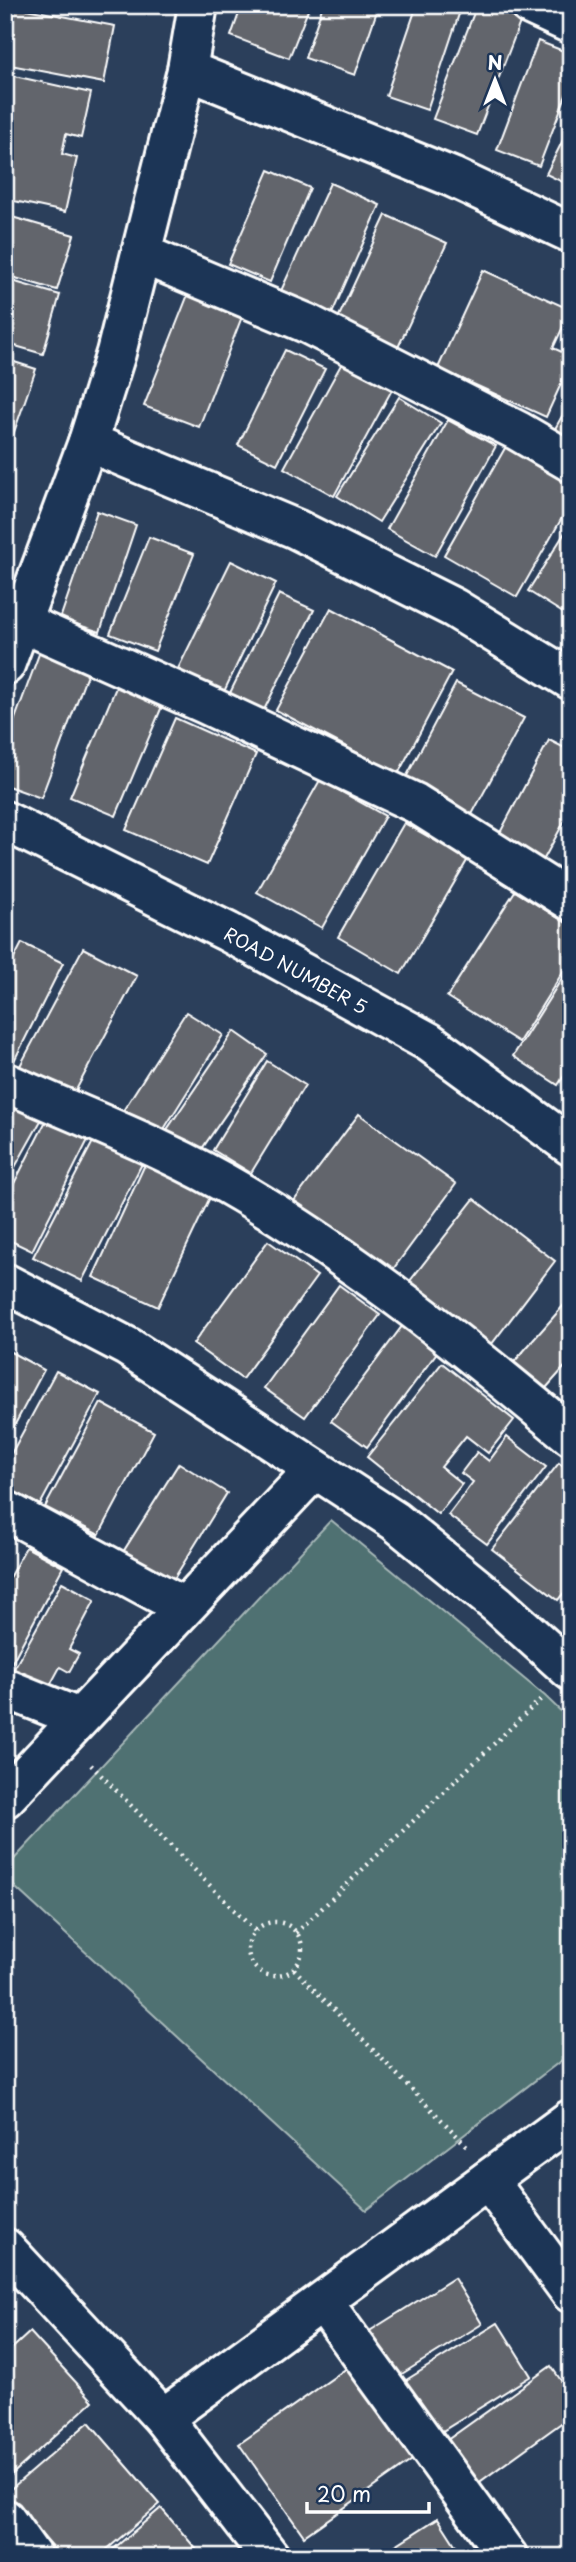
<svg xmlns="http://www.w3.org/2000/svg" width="576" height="2562" font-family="'Playpen Sans',sans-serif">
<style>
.green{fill:#4f7172;stroke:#a7b8b8;stroke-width:2}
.building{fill:#62656c;stroke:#fff;stroke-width:2}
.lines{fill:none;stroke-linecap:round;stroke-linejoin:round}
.minor-casing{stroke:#fff;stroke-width:44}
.path{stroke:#fff;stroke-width:4.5;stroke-dasharray:2 5;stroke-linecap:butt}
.minor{stroke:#1d3557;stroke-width:38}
.labels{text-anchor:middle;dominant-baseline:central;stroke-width:7;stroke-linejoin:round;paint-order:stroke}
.street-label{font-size:18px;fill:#fff;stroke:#1d3557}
</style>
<rect width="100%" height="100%" fill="#2b3f5b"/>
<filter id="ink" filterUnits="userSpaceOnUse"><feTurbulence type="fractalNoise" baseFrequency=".0143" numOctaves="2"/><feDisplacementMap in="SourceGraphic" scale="14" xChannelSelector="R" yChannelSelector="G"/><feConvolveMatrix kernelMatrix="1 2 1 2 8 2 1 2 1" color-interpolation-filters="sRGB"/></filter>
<g filter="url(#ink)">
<path class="green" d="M331,1520L545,1696L571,1721V2053L366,2210L5,1878V1869Z"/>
<g class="building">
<path d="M5,5L115,26L104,83L5,64Z"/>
<path d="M242,5H310L289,58L231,36Z"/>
<path d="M323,5H379L355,75L305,58Z"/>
<path d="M417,5H462L427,110L386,96Z"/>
<path d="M477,5H490L522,17L477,135L433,119Z"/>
<path d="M538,41L571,54V82L539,166L497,150Z"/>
<path d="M5,74L91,93L81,138L66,134L62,154L77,158L65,212L5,199Z"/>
<path d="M571,124V186L546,174Z"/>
<path d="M269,170L310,188L270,282L228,264Z"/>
<path d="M330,183L380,205L331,316L280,293Z"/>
<path d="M5,215L74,235L57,290L5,275Z"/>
<path d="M386,215L447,243L394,356L333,329Z"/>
<path d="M483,270L571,310L553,348L571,356V362L546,417L438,368Z"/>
<path d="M5,279L60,295L43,354L5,343Z"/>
<path d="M189,292L243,314L199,427L144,406Z"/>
<path d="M285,350L325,369L277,464L238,445Z"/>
<path d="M5,359L36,369L5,458Z"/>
<path d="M343,361L393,388L334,496L284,468Z"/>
<path d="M399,397L441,423L379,522L337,496Z"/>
<path d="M571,400V444L552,434Z"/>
<path d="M448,420L496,446L435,556L387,529Z"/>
<path d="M509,441L571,476V502L517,597L444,555Z"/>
<path d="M97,511L136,525L100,632L60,619Z"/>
<path d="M571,523V618L528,591Z"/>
<path d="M149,537L194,554L155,651L110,634Z"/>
<path d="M231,561L276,583L220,700L173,679Z"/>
<path d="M279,594L314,610L258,722L224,705Z"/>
<path d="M331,608L452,672L398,774L276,710Z"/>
<path d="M42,646L91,664L41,798L5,785V746Z"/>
<path d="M456,683L524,718L469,820L402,785Z"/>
<path d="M117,685L163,704L116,816L70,797Z"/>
<path d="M175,718L256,754L207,865L126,830Z"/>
<path d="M549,740L571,751V809L538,870L493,846Z"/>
<path d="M320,780L385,816L322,928L257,892Z"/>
<path d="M404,823L468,859L401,974L338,937Z"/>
<path d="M515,891L571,926V959L519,1042L447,997Z"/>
<path d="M22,943L63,963L9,1071L5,1069V976Z"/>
<path d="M83,948L137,976L68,1105L14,1077Z"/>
<path d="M571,964V1065L558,1085L513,1056Z"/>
<path d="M186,1012L223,1035L159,1137L121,1114Z"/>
<path d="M234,1031L267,1054L199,1153L166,1131Z"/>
<path d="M267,1061L305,1085L251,1173L213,1150Z"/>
<path d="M5,1096L43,1117L5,1185Z"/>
<path d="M51,1111L92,1132L32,1251L5,1238V1201Z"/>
<path d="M359,1114L456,1184L388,1276L291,1205Z"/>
<path d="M98,1132L146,1156L82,1281L33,1257Z"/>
<path d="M147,1160L213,1191L158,1307L93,1277Z"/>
<path d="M474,1199L555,1261L488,1349L406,1286Z"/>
<path d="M268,1241L317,1276L242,1379L193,1344Z"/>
<path d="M339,1285L380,1315L305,1417L264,1388Z"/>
<path d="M571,1297V1360L538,1397L507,1370Z"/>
<path d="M403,1325L438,1351L367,1447L331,1421Z"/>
<path d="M5,1349L44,1370L5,1443Z"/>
<path d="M442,1363L514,1420L488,1453L466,1436L441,1467L462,1484L438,1514L367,1457Z"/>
<path d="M56,1371L100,1394L40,1505L5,1487V1465Z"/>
<path d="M101,1403L154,1432L99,1535L45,1507Z"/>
<path d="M507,1437L546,1467L487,1544L448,1515L473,1482L461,1473L477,1452L489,1461Z"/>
<path d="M179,1463L227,1493L172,1582L123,1552Z"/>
<path d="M559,1463L571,1472V1584L558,1600L492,1549Z"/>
<path d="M26,1547L63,1567L10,1666L5,1663V1585Z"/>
<path d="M62,1582L95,1600L69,1649L79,1654L69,1672L60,1667L47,1691L12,1672Z"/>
<path d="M454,2278L482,2324L397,2377L368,2332Z"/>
<path d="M498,2323L531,2376L436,2435L403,2382Z"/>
<path d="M30,2332L93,2401L8,2478L5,2475V2355Z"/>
<path d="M350,2366L415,2458L304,2536L239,2444Z"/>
<path d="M551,2366L571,2395V2416L474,2486L443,2443Z"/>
<path d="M89,2422L160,2504L98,2557H61L6,2493Z"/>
<path d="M161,2508L196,2549L187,2557H104Z"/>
<path d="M438,2518L463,2557H377Z"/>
</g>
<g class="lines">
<g class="minor-casing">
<g id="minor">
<path d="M530,5L571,24"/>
<path d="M187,70L452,177L571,233"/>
<path d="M142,254L306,323L518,431L571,462"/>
<path d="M88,442L296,529L454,608L571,680"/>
<path d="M21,622L205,704L415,803L571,901"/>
<path d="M5,665L88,442L116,353L187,70L198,5"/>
<path id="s1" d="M5,821L228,932L429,1042L571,1146"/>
<path d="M5,1082C84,1118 167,1148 242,1193C360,1263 466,1348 571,1436"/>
<path d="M5,1283L128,1347L395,1521L498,1605L571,1671"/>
<path d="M5,1510L184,1607"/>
<path d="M5,1688L79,1718"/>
<path d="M5,1798L315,1469"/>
<path d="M488,2180L571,2293"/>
<path d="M5,2248L163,2418L270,2557"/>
<path d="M323,2302L508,2557"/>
<path d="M163,2418L571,2119"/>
<path d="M5,2519L32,2557"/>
</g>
</g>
<g class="path">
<path d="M91,1765L255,1931"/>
<circle cx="275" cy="1949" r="27"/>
<path d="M296,1933L543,1697"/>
<path d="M294,1969L467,2146"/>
</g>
<use href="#minor" class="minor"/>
</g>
</g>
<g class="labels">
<g class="street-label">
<text stroke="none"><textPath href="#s1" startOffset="327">ROAD NUMBER 5</textPath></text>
</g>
</g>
<rect width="576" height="2562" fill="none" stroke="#1d3557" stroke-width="28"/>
<rect x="14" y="14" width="548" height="2534" fill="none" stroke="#fff" stroke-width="2.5" filter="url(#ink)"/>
<g transform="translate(495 80)" stroke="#1d3557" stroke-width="5" paint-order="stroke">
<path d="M0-5L12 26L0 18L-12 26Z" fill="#ffffff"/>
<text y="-10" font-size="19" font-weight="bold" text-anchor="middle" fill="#ffffff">N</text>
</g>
<path d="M307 2502v10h122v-10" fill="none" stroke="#ffffff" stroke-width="3.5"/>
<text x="317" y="2502" font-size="21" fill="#ffffff" stroke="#1d3557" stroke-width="5" paint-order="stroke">20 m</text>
</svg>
